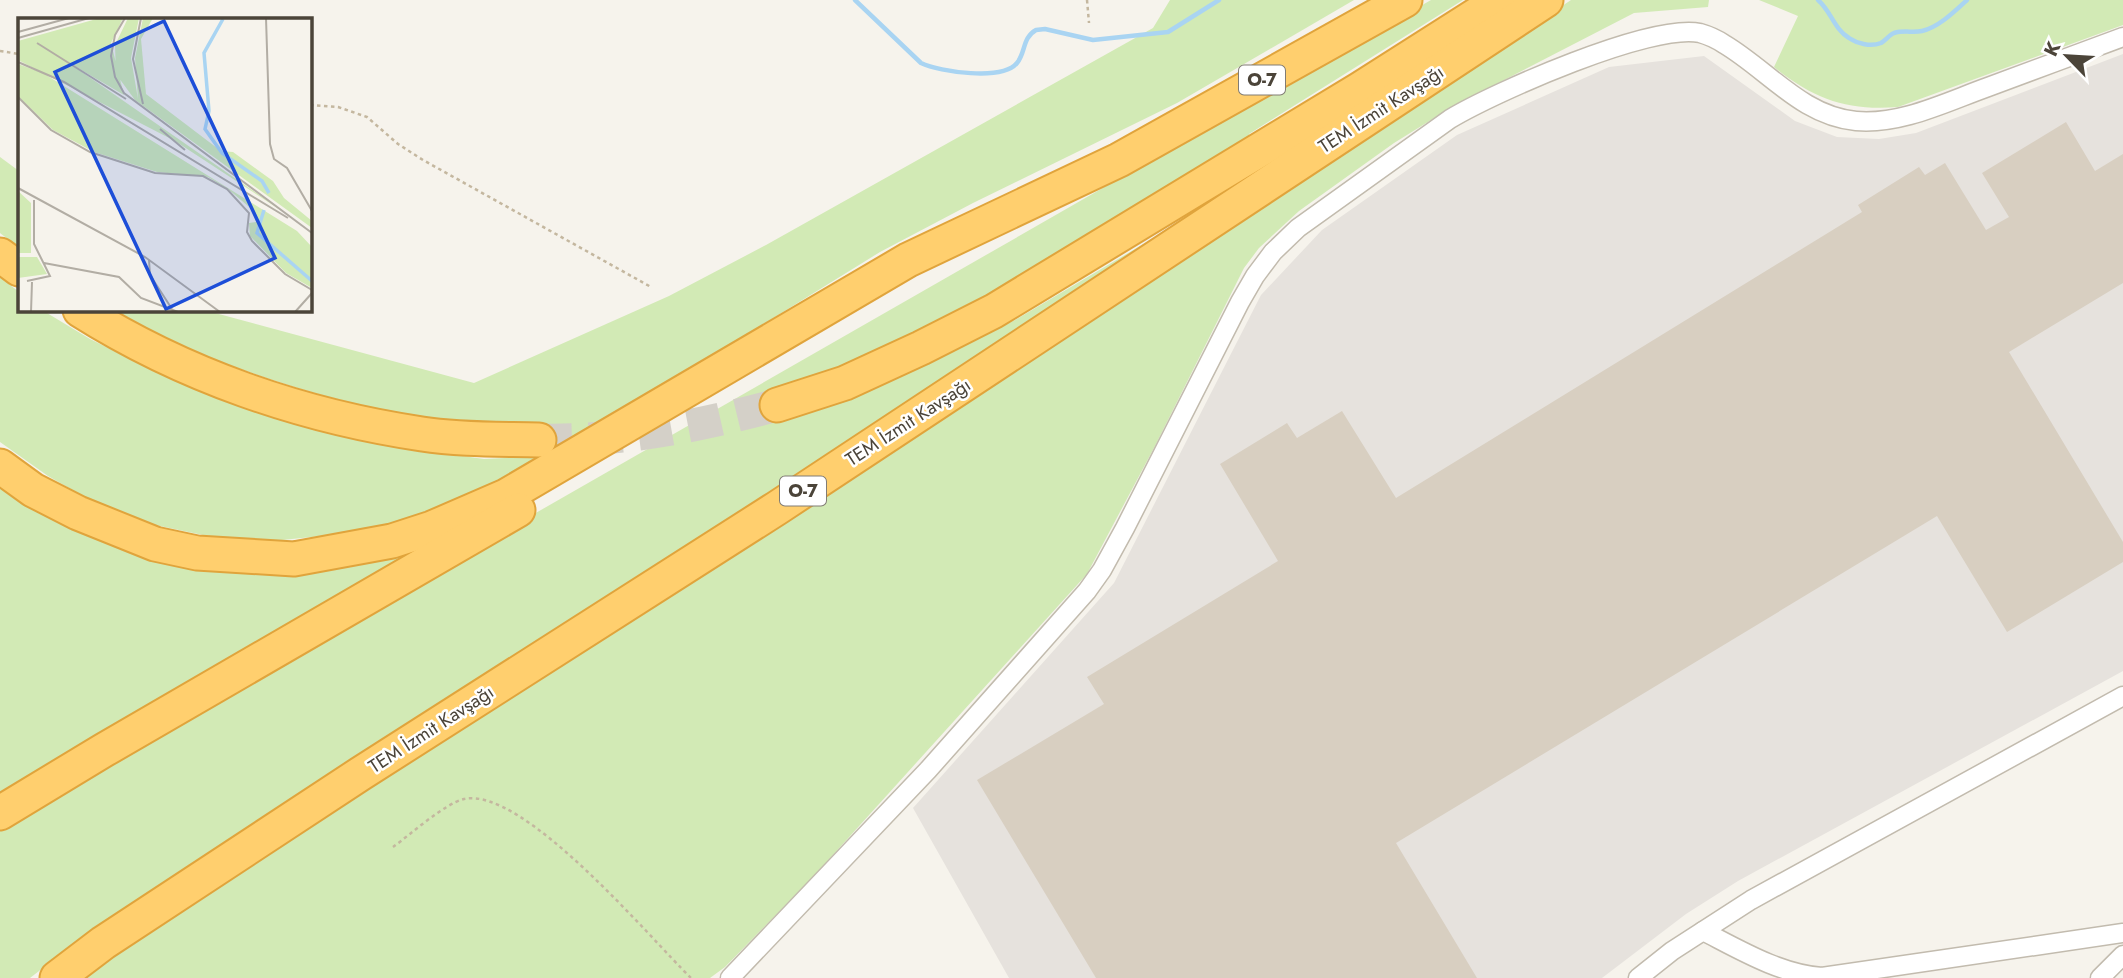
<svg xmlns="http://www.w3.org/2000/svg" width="2123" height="978" font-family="Jost,sans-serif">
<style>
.industrial{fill:#e6e2dd}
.green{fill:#d2eab5}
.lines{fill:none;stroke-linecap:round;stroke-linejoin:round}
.stream{stroke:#a9d4f2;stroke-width:4.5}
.building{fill:#d8cfc1}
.motorway-tunnel{stroke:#d4d0c8;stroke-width:33;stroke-dasharray:33 17;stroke-linecap:butt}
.minor-casing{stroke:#c2bbae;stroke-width:21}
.motorway-casing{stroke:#e0a43c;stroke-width:37}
.path{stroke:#c4b79f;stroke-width:2.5;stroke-dasharray:3.5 3.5;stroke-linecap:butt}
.minor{stroke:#fff;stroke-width:18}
.motorway{stroke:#ffcf6e;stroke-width:33}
.labels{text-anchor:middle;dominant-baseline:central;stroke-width:5;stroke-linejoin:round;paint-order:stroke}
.shield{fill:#fff;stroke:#817c74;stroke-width:2}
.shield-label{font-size:18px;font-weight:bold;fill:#4b4439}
.street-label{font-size:19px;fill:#4b4439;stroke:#fff}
.inset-river{fill:none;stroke:#a9d4f2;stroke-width:3.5}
.inset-road{fill:none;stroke:#b2ada4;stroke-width:2}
.view{fill:#1d4ed8;fill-opacity:0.15;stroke:#1d4ed8;stroke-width:3.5}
.inset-edge{fill:none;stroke:#4b4439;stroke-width:3.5}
</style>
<rect width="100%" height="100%" fill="#f6f3ec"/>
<path class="industrial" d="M2123,54V671L1738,881L1686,914L1602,978H1009L913,808L1114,583L1261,295L1322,230L1457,135L1609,67L1704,56L1795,121L1837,137L1879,139L1916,133Z"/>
<g class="green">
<path d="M1170,0H1354L1177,103L973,203L880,252L620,413L480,491L425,513L362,532L262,542L222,539L155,525L97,504L48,476L0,442V277L19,292V310H42L90,339L157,372L242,407L316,430L406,448L484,459L526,457L545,424C506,423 467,422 428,417C347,407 250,376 176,343C155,333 135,321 115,310H204L474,383L669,296L766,245L1153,28Z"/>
<path d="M1431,0H1463L1249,134L1251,139L1055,261L777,405L782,421L877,387L1015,320L1248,182L636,582L171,878L92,930L30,978H0V830L527,518Z"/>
<path d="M1571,0H1709L1708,7L1634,13L1452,107L1394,143L1299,211L1259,248L1244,268L1155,446L1087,574L813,877L725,967L710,978H84L123,948L231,880L379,781L701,577L1288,190Z"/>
<path d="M1759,0H2123V25L1898,107C1847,111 1814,99 1774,67L1798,16Z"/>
<path d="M0,157L19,171V248L0,233Z"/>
<path d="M0,485L91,536L405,552L407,554L190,686L0,796Z"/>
</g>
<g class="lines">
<g class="stream">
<path d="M855,0L921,63C940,72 1003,81 1017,63C1026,52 1022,38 1036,30L1045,29L1093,40L1168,32L1219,0"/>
<path d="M1818,0C1831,11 1834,29 1849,38C1858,44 1871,47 1881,43C1886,40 1889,35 1894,33C1904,30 1913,33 1922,31C1939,27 1955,11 1967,0"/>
</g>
</g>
<path class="building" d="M2066,122L2095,171L2123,154V283L2009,352L2123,542V562L2007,632L1937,516L1396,843L1477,978H1096L977,780L1104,704L1087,677L1278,561L1220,464L1287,423L1297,438L1342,411L1396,498L1862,212L1858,205L1919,167L1925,175L1945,163L1986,230L2009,217L1982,173Z"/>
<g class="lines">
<path class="motorway-tunnel" d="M539,440C619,442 700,426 777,405"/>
<g class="minor-casing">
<g id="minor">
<path d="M1703,931C1740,950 1780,974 1822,977L2123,933"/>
<path d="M730,978L928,770L1087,591L1102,570L1125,528L1240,302L1255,276L1273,252L1298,228L1450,119C1495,92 1651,23 1700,33C1707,35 1718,40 1724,44C1768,70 1802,116 1856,121C1901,125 1946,102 1988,87C2033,70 2078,54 2123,37"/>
<path d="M1638,978L1672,951L1751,900L2123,696"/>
<path d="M2100,978L2123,955"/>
</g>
</g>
<g class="motorway-casing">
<g id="motorway">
<path d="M0,255L19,269"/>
<path d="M80,310C183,375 301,416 422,434C460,440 500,439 539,440"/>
<path d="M777,405L845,383L921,348L994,311L1360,89L1500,0"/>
<path d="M0,466L33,490L78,513L155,544L197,553L294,559L392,541L432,528L506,496L908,260L1119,160L1405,0"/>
<path d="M0,813L104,750L518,510"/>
<path d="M57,978L103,943L360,774L777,508L1546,0"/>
</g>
</g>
<g class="path">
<path d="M1087,0L1089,23"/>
<path d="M0,51L19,54"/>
<path d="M310,105L338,107L367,117L398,144L423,160L651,287"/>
<path d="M393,847C411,834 444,804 464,799C523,786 650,938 691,978"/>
</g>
<use href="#minor" class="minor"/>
<use href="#motorway" class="motorway"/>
</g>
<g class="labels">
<g class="shield">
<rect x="1239" y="65.5" width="46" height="29" rx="5"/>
<rect x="780" y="476.5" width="46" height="29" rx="5"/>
</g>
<g class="shield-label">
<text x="1262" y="80">O-7</text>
<text x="803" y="491">O-7</text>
</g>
<g class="street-label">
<text transform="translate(1381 109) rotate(-33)">TEM İzmit Kavşağı</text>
<text transform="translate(908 422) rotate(-33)">TEM İzmit Kavşağı</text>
<text transform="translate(431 729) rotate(-33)">TEM İzmit Kavşağı</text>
</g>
</g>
<g transform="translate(18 18)">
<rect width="294" height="294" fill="#f6f3ec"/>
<path d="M82,0H105L93,25L106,77L48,43L273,199L157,123L0,42V23ZM110,0H121L113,40L120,81L117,40L125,0H135L123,21L128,76L203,133L215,134L255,163L266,180L294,203V210L117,82L98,56L97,27ZM0,46L25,55L279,213L294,229V270L268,255L232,218L231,205L238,204L237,194L210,171L190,159L139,154L76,134L35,112L0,78ZM0,173L13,185V235H0ZM0,239H19L29,256L0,260Z" fill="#d2eab5"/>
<path class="inset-river" d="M205,1L186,35L191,93L187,111L204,135L244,163L251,175M246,192L239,215L294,263"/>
<path class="inset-road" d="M107,0L97,17L93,38L97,59L106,75L294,215M123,0L115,41L125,86M248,0L252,126L256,141L269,150L294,193M0,14L51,0M0,20L71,0M19,25L108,81M0,44L46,64L270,200M0,79L33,112L72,134L137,155L185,158L209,171L231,195L229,214L234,223L267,256L294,272M142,111L167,132M0,170L127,239L202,294M131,242L132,257L154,291M26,245L101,259L123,280L160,294M9,263L32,258L16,226V182M13,294L14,264M277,294L294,275"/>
<path class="view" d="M146,3L257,240L148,291L37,54Z"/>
<rect width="294" height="294" class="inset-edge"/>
</g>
<g transform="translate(2067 56) rotate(295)" stroke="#ffffff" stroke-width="5" paint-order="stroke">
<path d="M0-5L12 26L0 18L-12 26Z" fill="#4b4439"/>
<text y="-10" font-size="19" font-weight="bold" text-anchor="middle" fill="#4b4439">K</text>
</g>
</svg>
